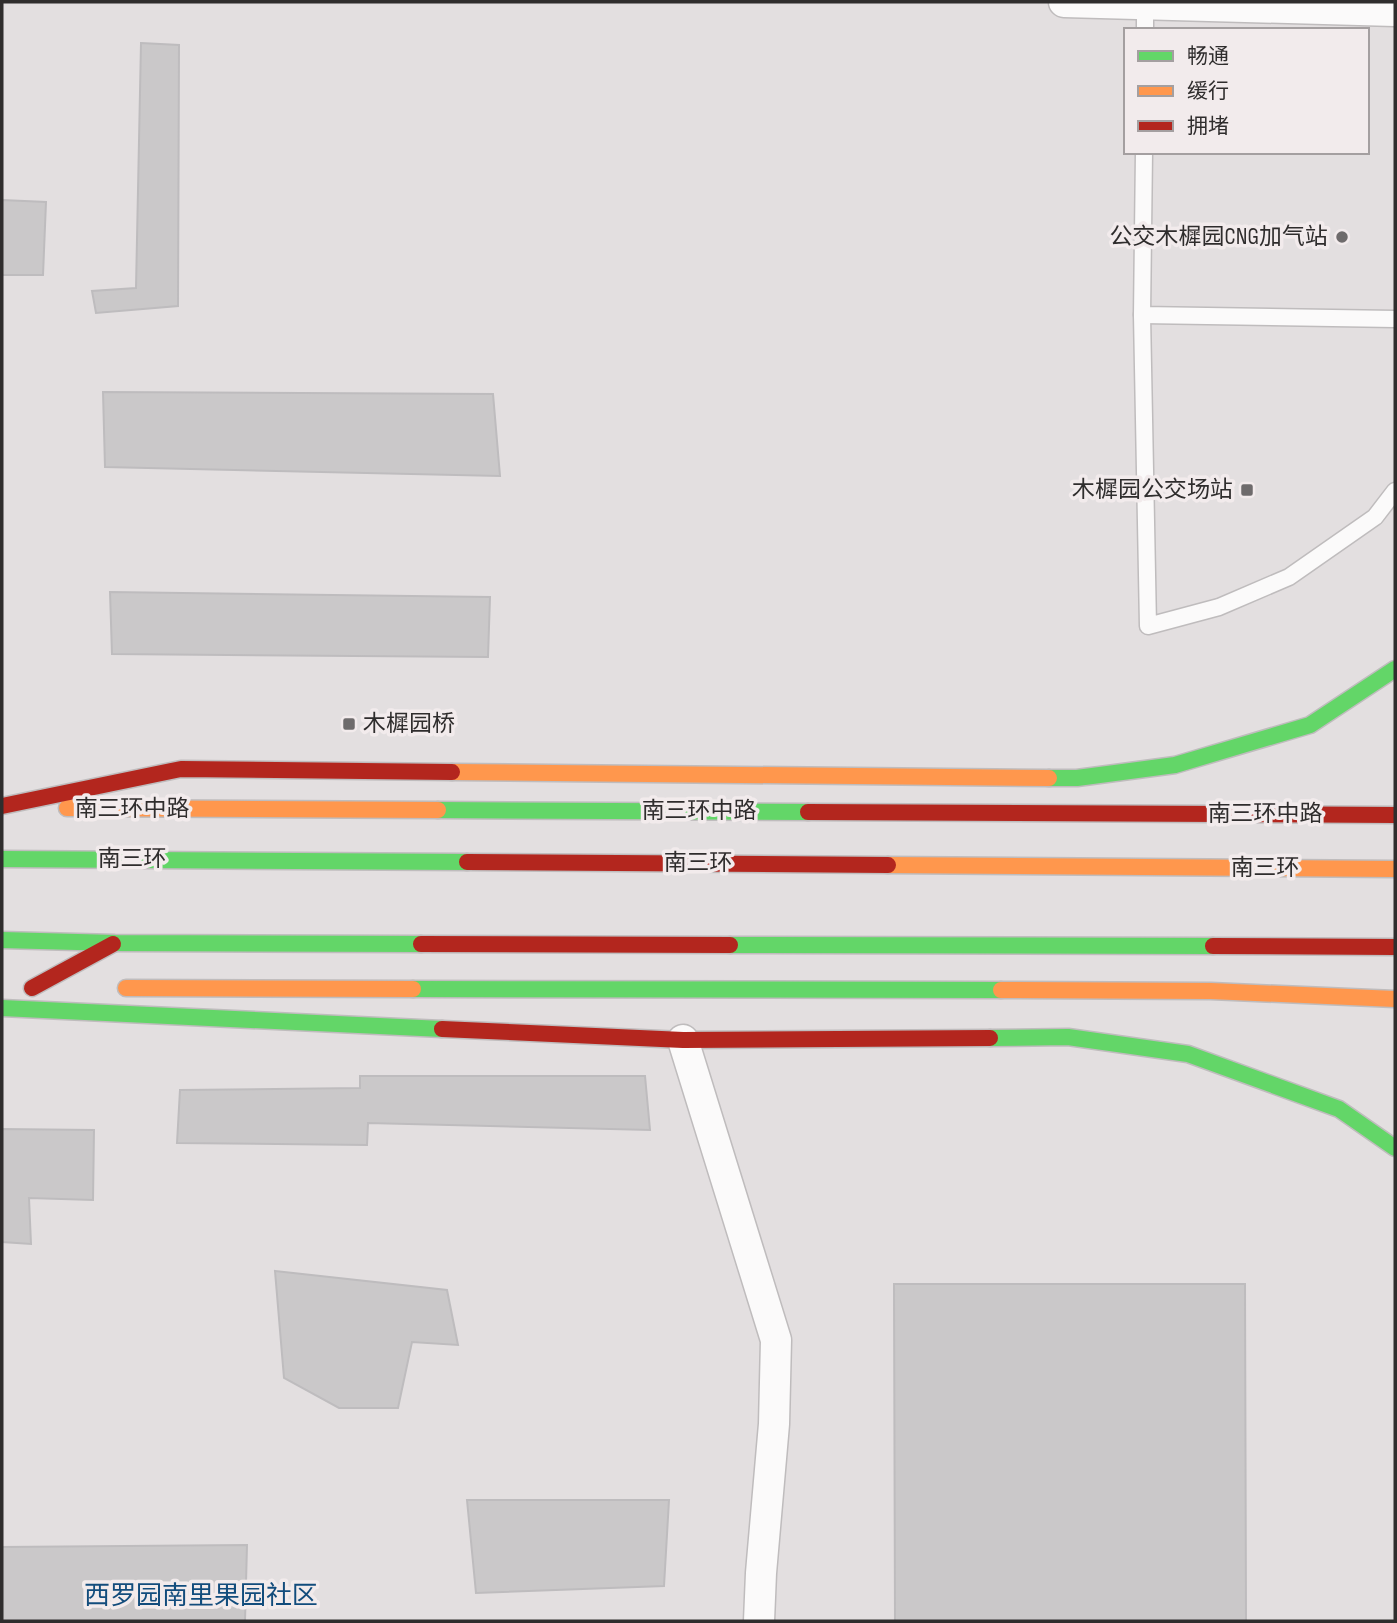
<svg xmlns="http://www.w3.org/2000/svg" width="1397" height="1623" font-family="'Sofia Sans Condensed','Noto Sans SC',sans-serif">
<style>
.building{fill:#cac8c9;stroke:#bebcbe;stroke-width:2}
.lines{fill:none;stroke-linecap:round;stroke-linejoin:round}
.lane-casing{stroke:#bfbcbd;stroke-width:19}
.street-casing{stroke:#bfbcbd;stroke-width:33}
.fast-casing{stroke:#bfbcbd;stroke-width:19}
.slow-casing{stroke:#bfbcbd;stroke-width:19}
.jam-casing{stroke:#bfbcbd;stroke-width:19}
.lane{stroke:#fbfafa;stroke-width:16}
.street{stroke:#fbfafa;stroke-width:30}
.fast{stroke:#63d668;stroke-width:16}
.slow{stroke:#ff974d;stroke-width:16}
.jam{stroke:#b3261e;stroke-width:16}
.poi-dot{fill:#6e6b6c;stroke:#f2ebec;stroke-width:2.5}
.labels{text-anchor:middle;dominant-baseline:central;stroke-width:7;stroke-linejoin:round;paint-order:stroke}
.poi-label{font-size:23px;fill:#2f2d2d;stroke:#f2ebec;text-anchor:end}
.street-label{font-size:23px;fill:#2f2d2d;stroke:#f2ebec}
.quarter-label{font-size:26px;fill:#124c7c;stroke:#f2ebec}
</style>
<rect width="100%" height="100%" fill="#e3dfe0"/>
<g class="building">
<path d="M141,43L179,45L178,306L96,313L92,291L136,288Z"/>
<path d="M2,200L46,202L43,275H2Z"/>
<path d="M103,392L493,394L500,476L105,467Z"/>
<path d="M110,592L490,597L488,657L112,654Z"/>
<path d="M360,1076H645L650,1130L368,1123L367,1145L177,1143L180,1090L360,1088Z"/>
<path d="M2,1129L94,1130L93,1200L29,1198L31,1244L2,1242Z"/>
<path d="M275,1271L447,1290L458,1345L412,1342L398,1408H339L284,1378Z"/>
<path d="M894,1284H1245L1246,1621H895Z"/>
<path d="M467,1500H669L664,1586L476,1593Z"/>
<path d="M247,1545L245,1621H2V1547Z"/>
</g>
<g class="lines">
<g class="lane-casing">
<g id="lane">
<path d="M1145,30V3"/>
<path d="M1144,152L1142,315L1395,319"/>
<path d="M1142,315L1148,626L1219,607L1289,577L1375,517L1395,491"/>
</g>
</g>
<g class="street-casing">
<g id="street">
<path d="M1064,2L1395,11"/>
<path d="M683,1040L776,1340L774,1424L761,1573L759,1621"/>
</g>
</g>
<g class="fast-casing">
<g id="fast">
<path d="M1049,778H1077L1175,765L1310,725L1395,669"/>
<path d="M438,810L808,812"/>
<path d="M2,859L467,862"/>
<path d="M2,940L115,943L421,944"/>
<path d="M730,945L1213,946"/>
<path d="M413,989L1001,990"/>
<path d="M2,1008L442,1029"/>
<path d="M990,1038L1068,1037L1188,1054L1339,1109L1395,1148"/>
</g>
</g>
<g class="slow-casing">
<g id="slow">
<path d="M452,772L1049,778"/>
<path d="M67,808L438,810"/>
<path d="M888,865L1395,869"/>
<path d="M126,988L413,989"/>
<path d="M1001,990L1211,991L1395,999"/>
</g>
</g>
<g class="jam-casing">
<g id="jam">
<path d="M2,806L181,769L452,772"/>
<path d="M808,812L1395,815"/>
<path d="M467,862L888,865"/>
<path d="M421,944L730,945"/>
<path d="M1213,946L1395,947"/>
<path d="M32,988L113,944"/>
<path d="M442,1029L683,1040L990,1038"/>
</g>
</g>
<use href="#lane" class="lane"/>
<use href="#street" class="street"/>
<use href="#fast" class="fast"/>
<use href="#slow" class="slow"/>
<use href="#jam" class="jam"/>
</g>
<g class="poi-dot">
<circle cx="1342" cy="237" r="7"/>
<rect x="1240" y="483" width="14" height="14" rx="3.5"/>
<rect x="342" y="717" width="14" height="14" rx="3.5"/>
</g>
<g class="labels">
<g class="poi-label">
<text x="1328" y="237">公交木樨园CNG加气站</text>
<text x="1233" y="490">木樨园公交场站</text>
<text x="363" y="724" text-anchor="start">木樨园桥</text>
</g>
<g class="street-label">
<text x="132" y="809">南三环中路</text>
<text x="699" y="811">南三环中路</text>
<text x="1265" y="814">南三环中路</text>
<text x="132" y="859">南三环</text>
<text x="698" y="863">南三环</text>
<text x="1265" y="868">南三环</text>
</g>
<g class="quarter-label">
<text x="201" y="1596">西罗园南里果园社区</text>
</g>
</g>
<rect width="1397" height="1623" fill="none" stroke="#2f2d2d" stroke-width="7"/>
<rect x="1124" y="28" width="245" height="126" fill="#f2ebec" stroke="#a49fa0" stroke-width="2"/>
<rect x="1138" y="51" width="35" height="10" fill="#63d668" stroke="#a49fa0" stroke-width="2"/>
<text x="1187" y="63" font-size="21" fill="#2f2d2d">畅通</text>
<rect x="1138" y="86" width="35" height="10" fill="#ff974d" stroke="#a49fa0" stroke-width="2"/>
<text x="1187" y="98" font-size="21" fill="#2f2d2d">缓行</text>
<rect x="1138" y="121" width="35" height="10" fill="#b3261e" stroke="#a49fa0" stroke-width="2"/>
<text x="1187" y="133" font-size="21" fill="#2f2d2d">拥堵</text>
</svg>
